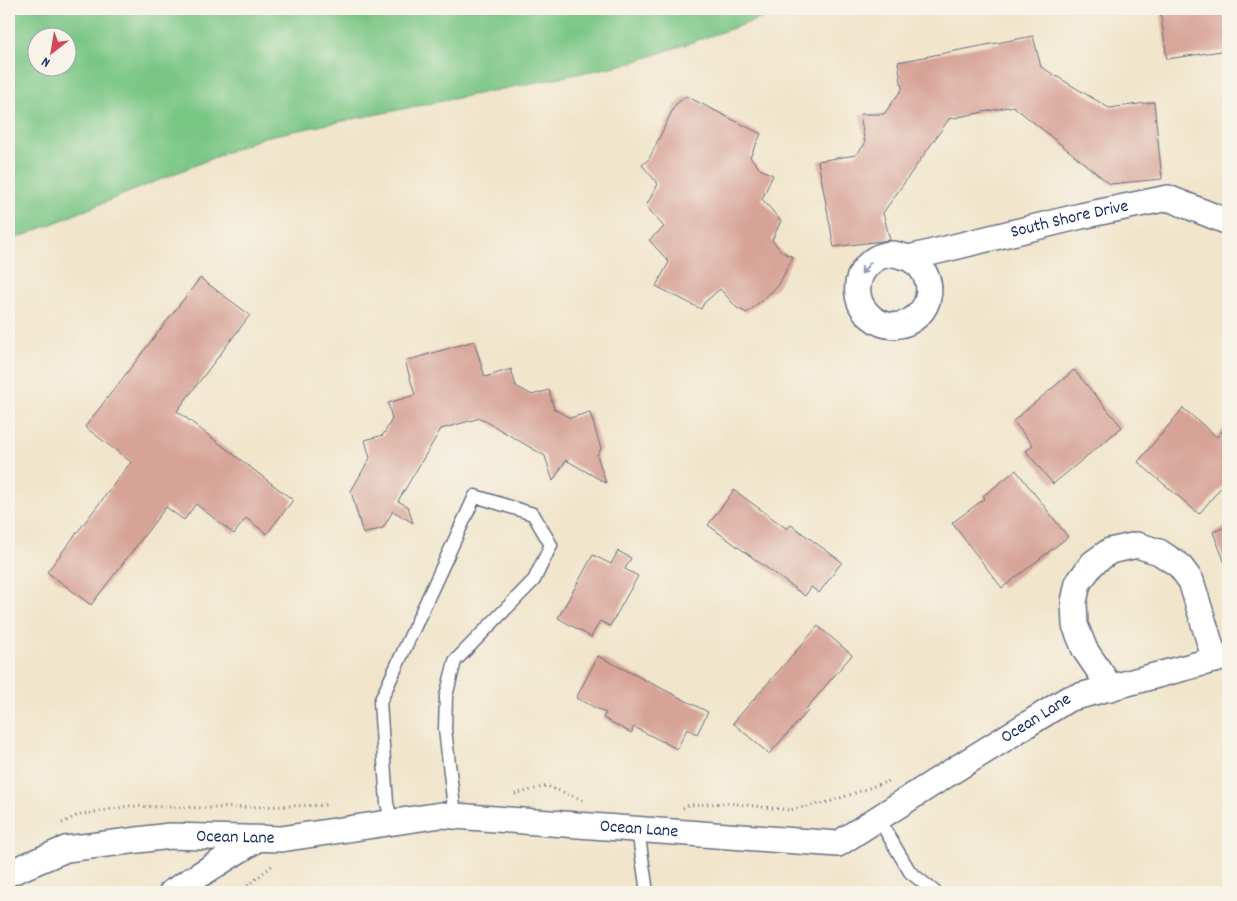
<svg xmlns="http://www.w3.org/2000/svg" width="1237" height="901" font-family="Dekko,sans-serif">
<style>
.green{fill:#79c685;stroke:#4a7a72;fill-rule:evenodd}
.building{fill:#d7a397}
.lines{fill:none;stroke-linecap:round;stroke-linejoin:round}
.service-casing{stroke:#666f84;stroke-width:15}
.minor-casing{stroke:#666f84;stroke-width:28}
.path{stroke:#666f84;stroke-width:3;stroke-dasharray:1 4;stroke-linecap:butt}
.service{stroke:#fff;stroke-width:12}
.minor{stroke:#fff;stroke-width:25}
.oneway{stroke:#8d97ae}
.labels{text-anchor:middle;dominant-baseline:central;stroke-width:4;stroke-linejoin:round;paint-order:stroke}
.street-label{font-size:18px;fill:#1b2f5e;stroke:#f7f3e8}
</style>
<rect width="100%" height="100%" fill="#f7f3e8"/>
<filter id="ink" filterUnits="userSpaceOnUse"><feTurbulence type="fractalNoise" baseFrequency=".02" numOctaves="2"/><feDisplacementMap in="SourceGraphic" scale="10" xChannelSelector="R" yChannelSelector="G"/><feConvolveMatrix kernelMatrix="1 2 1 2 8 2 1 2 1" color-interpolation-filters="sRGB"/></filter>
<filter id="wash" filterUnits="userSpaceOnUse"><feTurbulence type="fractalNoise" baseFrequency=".0096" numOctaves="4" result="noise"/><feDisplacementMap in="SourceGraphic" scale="20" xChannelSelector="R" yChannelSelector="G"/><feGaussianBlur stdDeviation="1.12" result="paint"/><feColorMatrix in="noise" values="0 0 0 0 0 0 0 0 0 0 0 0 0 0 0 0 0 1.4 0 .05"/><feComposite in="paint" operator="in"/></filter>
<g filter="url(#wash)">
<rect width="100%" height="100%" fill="#f1e5cb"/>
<path class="green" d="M9,9H789L631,63L264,137L20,237L9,235ZM38,38H68V68H38Z"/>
<g id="blocks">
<g class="building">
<path d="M1160,9H1228V50L1167,59Z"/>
<path d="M1033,36L1041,67L1109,108L1154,102L1162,179L1110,184L1013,106L949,119L883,213L890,240L834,247L818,161L856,155L865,144L860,114H884L902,89L898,62Z"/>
<path d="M686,96L761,134L750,157L760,169L773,175L762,199L781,221L772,240L782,252L793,257L778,286L747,313L737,308L720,289L704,303L701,309L656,286L669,262L649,240L664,227L646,206L658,184L642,165L649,159L675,105Z"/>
<path d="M200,278L250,315L177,411L293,500L267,534L246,518L234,534L196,504L184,520L166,507L91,605L47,572L131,462L85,427Z"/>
<path d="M474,341L485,377L511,369L516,386L532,395L549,390L554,409L570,418L590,412L601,449L597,455L606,483L566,460L553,481L545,456L480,418L441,429L398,501L408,507L413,523L393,511L383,528L363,534L351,491L370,458L365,440L383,435L392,419L388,403L415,395L405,361Z"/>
<path d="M1074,370L1122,427L1053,484L1026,451L1033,445L1013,421Z"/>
<path d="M1183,408L1217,437L1226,426L1228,428V479L1199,514L1138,462Z"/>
<path d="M1016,470L1068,537L1002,588L952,523L985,498L983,496Z"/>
<path d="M734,490L787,529L791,525L842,562L819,593L811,587L805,596L708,525Z"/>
<path d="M1228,526V571L1213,532Z"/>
<path d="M618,551L631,558L625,569L638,576L610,626L600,621L591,637L558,618L593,555L611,564Z"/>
<path d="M818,626L852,655L806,709L808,711L769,754L733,723Z"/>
<path d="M598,656L708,712L697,734L687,729L677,749L634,727L631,733L603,718L606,713L576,698Z"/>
</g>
</g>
</g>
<g filter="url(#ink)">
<use href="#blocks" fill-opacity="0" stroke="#666f84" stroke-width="1"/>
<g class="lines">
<g class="service-casing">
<g id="service">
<path d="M878,818L910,872L935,892"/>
<path d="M392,823L387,803L380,702L475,496L533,514L551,545L534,580L455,661L446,696L445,729L455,816"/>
<path d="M638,830L647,892"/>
</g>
</g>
<g class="minor-casing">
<g id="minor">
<path id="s1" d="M909,258C913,261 918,264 921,268C947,302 903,344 871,317C864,311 859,304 858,294C855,273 872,254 894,254C899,255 904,257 909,258L1081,216L1168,198L1228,222"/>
<path d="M1111,688L1085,650L1075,625L1074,602L1078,583L1093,563L1110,551L1137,545L1159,552L1179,565L1191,581L1215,660"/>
<path id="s2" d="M9,873L66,849L170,836L281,839L441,815L838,844L930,785L1068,699L1225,657H1228"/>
<path d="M172,892L257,839"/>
</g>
</g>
<g class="path">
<path d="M515,794L547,786L583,800"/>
<path d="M683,808L689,805L728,803L789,810L829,802L889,781"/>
<path d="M62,823L78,815L129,806L210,808L328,805"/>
<path d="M240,892L274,864"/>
</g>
<use href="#service" class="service"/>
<use href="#minor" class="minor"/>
</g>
<defs><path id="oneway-shaft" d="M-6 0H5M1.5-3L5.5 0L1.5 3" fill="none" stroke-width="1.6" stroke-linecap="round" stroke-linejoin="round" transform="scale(1.25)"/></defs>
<use class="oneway" href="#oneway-shaft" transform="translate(866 268) rotate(129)"/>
</g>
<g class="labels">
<g class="street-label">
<text stroke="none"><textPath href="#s1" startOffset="388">South Shore Drive</textPath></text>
<text stroke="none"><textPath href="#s2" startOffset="1072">Ocean Lane</textPath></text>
<text stroke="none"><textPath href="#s2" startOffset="638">Ocean Lane</textPath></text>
<text stroke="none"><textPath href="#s2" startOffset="232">Ocean Lane</textPath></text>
</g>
</g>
<rect width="1237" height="901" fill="none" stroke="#f7f3e8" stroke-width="30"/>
<g transform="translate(52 52) rotate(211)"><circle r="24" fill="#f7f3e8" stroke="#9fa5b1"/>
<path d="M0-4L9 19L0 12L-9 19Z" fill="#d1495b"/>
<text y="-8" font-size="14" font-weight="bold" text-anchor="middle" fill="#1b2f5e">N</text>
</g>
</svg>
